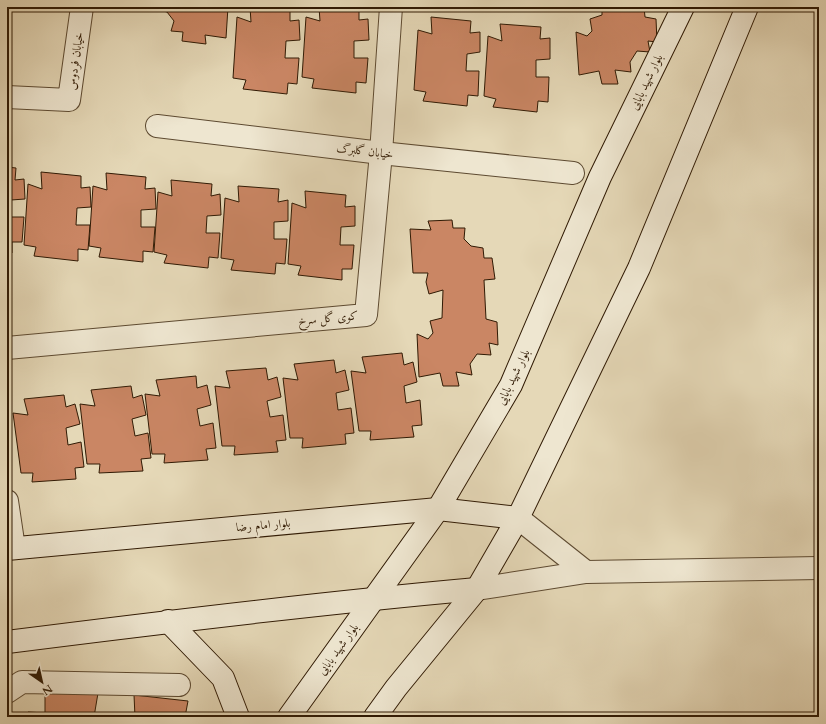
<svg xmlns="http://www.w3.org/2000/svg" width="826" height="724" font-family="Cardo,Amiri,serif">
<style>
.building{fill:#ca8664;stroke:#301a04}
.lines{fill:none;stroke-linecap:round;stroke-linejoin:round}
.minor-casing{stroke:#5d4a31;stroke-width:24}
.secondary-casing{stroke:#301a04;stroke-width:24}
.minor{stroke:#eee6d0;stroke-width:22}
.secondary{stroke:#eee6d0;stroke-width:22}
.labels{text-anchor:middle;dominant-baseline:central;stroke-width:4;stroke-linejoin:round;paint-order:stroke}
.street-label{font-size:12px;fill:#301a04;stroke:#eee6d0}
</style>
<rect width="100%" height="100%" fill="#e5d8b7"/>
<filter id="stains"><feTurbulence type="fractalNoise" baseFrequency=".005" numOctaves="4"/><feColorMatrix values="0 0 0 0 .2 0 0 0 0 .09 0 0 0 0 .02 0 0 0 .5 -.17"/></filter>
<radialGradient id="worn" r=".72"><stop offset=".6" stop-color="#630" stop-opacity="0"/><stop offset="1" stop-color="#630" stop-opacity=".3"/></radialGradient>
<g class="building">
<path d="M156,7H228L226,38L205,35L206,44L182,41L183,32L171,31L174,21L167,12L156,9Z"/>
<path d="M250,7L290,9V21L299,20L300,40L286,41L285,58H299L297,84L288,83L287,94L243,89L246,80L233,78L237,17L251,22Z"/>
<path d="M319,7L359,8V20L368,19L369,40L354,41V58H368L366,83L356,82V93L312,88L314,79L302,77L306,17L320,21Z"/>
<path d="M602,7H644L645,17L656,19L657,42L648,41L650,52L637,51L630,62L631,72L615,70L618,84H602L599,71L579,75L576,32L587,36L592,31L590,19L602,15Z"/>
<path d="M431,17L471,21L470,33L480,32V52L467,54L466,71H479L478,96L468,95L467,106L423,101L426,92L414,90L418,30L432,34Z"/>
<path d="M500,24L541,27L540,39L550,38V59L536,60V77H549L548,102L538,101L537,112L493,107L496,99L484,96L488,36L502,41Z"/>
<path d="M7,167L16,168L15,180L24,179L25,199L11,200L10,217H24L22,242H12V253L7,252Z"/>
<path d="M41,172L81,176V188L90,187L91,207L77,208L76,225H90L88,250L78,249V261L34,256L36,247L24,245L28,184L42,189Z"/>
<path d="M106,173L146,177L145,189L155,188L156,209L141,210V227H155L153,252L143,251V262L99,257L101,248L89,246L93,186L107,190Z"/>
<path d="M171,180L212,184L211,196L220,194L221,215L207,216L206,233H220L218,258L209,257L208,268L164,263L167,255L154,252L158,192L172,196Z"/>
<path d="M238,186L279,189L278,202L288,200V221L274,222V239H287L285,264L276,263L275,274L231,270L234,260L221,258L225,198L239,202Z"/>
<path d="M305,191L346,195L345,207L355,206V226L341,227L340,245H354L352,269H342V280L298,275L301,266L288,264L292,203L306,208Z"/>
<path d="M452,220L453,228H465L464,239L471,246L483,248L484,258H492L495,279L484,280L486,319L497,322L498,345L489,343L491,355L477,354L470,364L472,375L456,372L459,386H443L440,373L419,377L417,334L428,339L433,333L430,321L442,318L443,290L429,294L426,282L428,273H413L410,229L431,230L428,221Z"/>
<path d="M402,353L404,365L413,362L417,382L404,386L406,403L420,400L422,425L412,426L414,437L370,440L371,431H359L351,371L366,373L362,357Z"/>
<path d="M334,360L336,373L345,370L349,390L336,393L338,410L351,408L354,433L345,434L346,444L302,448L303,438H290L283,378L298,380L294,364Z"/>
<path d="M266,368L268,380L277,377L281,397L267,401L270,417L283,415L286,440L276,441L278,452L234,455L235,446H222L215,386L230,388L226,371Z"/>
<path d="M196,376L197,388L207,385L211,405L197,409L200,426L213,423L216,448L206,449L208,460L164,463L165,454H152L145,394L160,396L156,380Z"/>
<path d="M131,386L133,398L142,395L146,415L132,419L135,436L148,433L151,458L141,459L143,471L99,473L100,464H87L80,404L95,406L91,390Z"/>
<path d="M64,395L66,407L75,404L80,424L66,428L68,445L81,442L84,467L75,468L76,479L32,482L33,473H21L13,413L28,415L24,399Z"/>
<path d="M45,687L98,693L94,717H28V712L45,713Z"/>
<path d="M134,695L188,701L185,717H135Z"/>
</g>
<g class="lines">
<g class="minor-casing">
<g id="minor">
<path d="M7,97L69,100L82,7"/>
<path d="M157,126L381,153L573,173"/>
<path d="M7,348L366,315L381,153L391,7"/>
<path d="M7,501L14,548"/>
<path d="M518,518L586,572"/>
<path d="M477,589L586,572L819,568"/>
<path d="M7,692L22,682L179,685"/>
</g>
</g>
<g class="secondary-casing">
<g id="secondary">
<path d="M7,549L438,509L518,518"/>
<path d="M168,621L223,678L238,717"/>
<path d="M7,642C164,622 320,603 477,589"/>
<path d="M289,717L438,509L511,385L600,177L683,7"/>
<path d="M375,717L396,688L477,589L518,518L639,268L747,7"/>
</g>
</g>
<use href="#minor" class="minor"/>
<use href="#secondary" class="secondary"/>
</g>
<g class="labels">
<g class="street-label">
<text transform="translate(75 61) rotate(-82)">خیابان فردوس</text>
<text transform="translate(646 82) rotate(-64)">بلوار شهید بابایی</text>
<text transform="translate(365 151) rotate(7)">خیابان گلبرگ</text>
<text transform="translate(328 318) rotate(-5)">کوی گل سرخ</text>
<text transform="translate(513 377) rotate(-64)">بلوار شهید بابایی</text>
<text transform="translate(263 525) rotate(-5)">بلوار امام رضا</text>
<text transform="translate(338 649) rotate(-54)">بلوار شهید بابایی</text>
</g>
</g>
<rect width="826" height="724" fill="none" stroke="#e5d8b7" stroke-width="24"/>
<rect x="8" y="8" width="810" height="708" fill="none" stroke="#301a04" stroke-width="2"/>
<rect x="12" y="12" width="802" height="700" fill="none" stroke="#301a04"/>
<g transform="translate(42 682) rotate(146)" stroke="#eee6d0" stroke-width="3" paint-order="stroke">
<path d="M0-3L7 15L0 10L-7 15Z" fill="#301a04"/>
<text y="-6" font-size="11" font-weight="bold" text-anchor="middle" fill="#301a04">N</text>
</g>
<rect width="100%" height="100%" filter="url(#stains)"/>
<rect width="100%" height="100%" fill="url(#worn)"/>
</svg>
